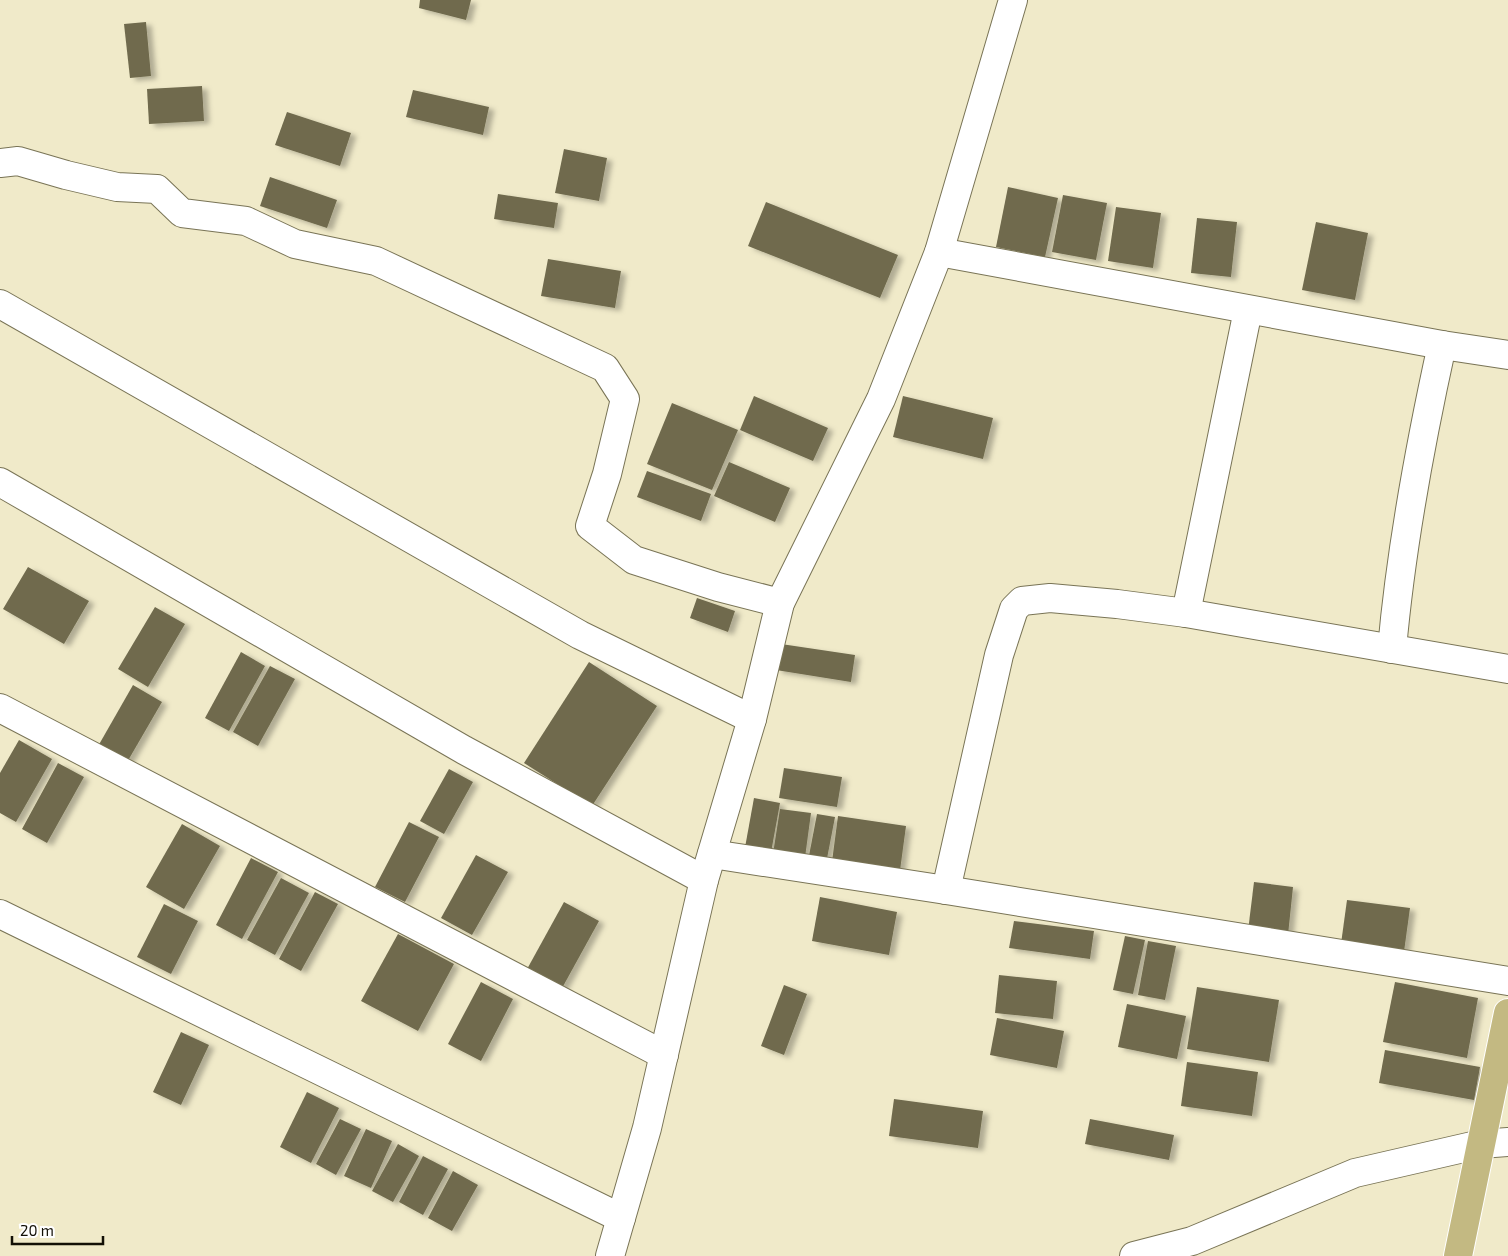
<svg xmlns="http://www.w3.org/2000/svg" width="1508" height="1256" font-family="'Exo 2',sans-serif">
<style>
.building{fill:#6f6a4d;filter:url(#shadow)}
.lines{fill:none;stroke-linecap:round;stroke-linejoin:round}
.minor-casing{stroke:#797456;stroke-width:30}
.major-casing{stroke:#fff;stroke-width:30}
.minor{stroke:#fff;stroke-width:28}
.major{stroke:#c3b982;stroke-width:28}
</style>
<defs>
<filter id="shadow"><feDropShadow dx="5.5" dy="3" stdDeviation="2.5" flood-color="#0004"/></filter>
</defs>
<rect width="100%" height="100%" fill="#f0eac9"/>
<g class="building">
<path d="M420,0H471L466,20L419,8Z"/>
<path d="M146,22L151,76L130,78L124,24Z"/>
<path d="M202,86L204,121L149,124L147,89Z"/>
<path d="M413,90L489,107L483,135L406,117Z"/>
<path d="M287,112L351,133L340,166L275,145Z"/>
<path d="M564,149L607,158L599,201L555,193Z"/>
<path d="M270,177L337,200L327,228L260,206Z"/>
<path d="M1008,187L1058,198L1045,257L996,247Z"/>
<path d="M498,194L558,203L554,228L494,219Z"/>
<path d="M1063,195L1107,203L1096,260L1052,252Z"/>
<path d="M766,202L898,255L880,298L748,246Z"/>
<path d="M1116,207L1161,213L1153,268L1108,261Z"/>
<path d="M1197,218L1237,222L1231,277L1191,273Z"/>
<path d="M1316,222L1368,233L1355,300L1302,290Z"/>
<path d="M548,259L621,271L615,308L541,296Z"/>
<path d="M754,396L828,428L813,461L740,430Z"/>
<path d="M903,396L993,418L983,459L893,437Z"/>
<path d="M672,403L738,430L712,490L647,464Z"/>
<path d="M729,462L790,488L775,522L714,496Z"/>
<path d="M647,471L711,494L701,521L637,497Z"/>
<path d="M28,567L89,601L64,644L3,609Z"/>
<path d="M697,598L735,611L728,632L690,618Z"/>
<path d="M155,607L185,624L148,687L118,669Z"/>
<path d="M781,644L855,655L851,682L776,670Z"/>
<path d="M241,652L265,666L229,731L205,718Z"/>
<path d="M589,662L657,706L592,806L524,763Z"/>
<path d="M270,666L295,679L258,746L233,732Z"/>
<path d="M133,685L162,702L126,764L97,748Z"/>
<path d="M19,740L52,759L16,822L0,813V773Z"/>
<path d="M58,763L84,777L47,843L22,829Z"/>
<path d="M784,768L842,777L837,807L779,798Z"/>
<path d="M449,769L473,782L444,834L420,821Z"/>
<path d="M754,798L780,803L770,858L744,853Z"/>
<path d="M780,809L811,813L804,865L772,860Z"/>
<path d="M817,814L835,817L825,869L807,866Z"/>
<path d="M838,816L906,826L899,878L831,869Z"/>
<path d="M409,822L439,837L405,902L375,887Z"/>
<path d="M182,824L220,846L184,909L146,887Z"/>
<path d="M476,855L508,872L472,935L441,918Z"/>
<path d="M251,858L278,872L242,939L216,925Z"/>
<path d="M281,878L309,893L275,955L247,940Z"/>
<path d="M1254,882L1293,887L1288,935L1248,931Z"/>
<path d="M315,892L338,904L301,971L279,959Z"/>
<path d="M820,897L897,912L889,955L812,941Z"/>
<path d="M1347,900L1410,908L1403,959L1340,951Z"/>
<path d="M564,902L599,921L561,990L526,971Z"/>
<path d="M164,904L198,921L171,974L137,957Z"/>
<path d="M1014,921L1094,931L1090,959L1009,948Z"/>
<path d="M398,934L454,964L418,1031L361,1001Z"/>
<path d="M1125,936L1145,940L1133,994L1113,990Z"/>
<path d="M1148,941L1176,946L1165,1000L1138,995Z"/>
<path d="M999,975L1057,981L1053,1019L995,1013Z"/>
<path d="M481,982L513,999L481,1061L448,1044Z"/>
<path d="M1395,982L1478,998L1467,1058L1383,1042Z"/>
<path d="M784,985L807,994L784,1055L761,1046Z"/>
<path d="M1197,987L1279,1000L1269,1062L1187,1049Z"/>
<path d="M1127,1004L1186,1016L1177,1059L1118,1047Z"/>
<path d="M997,1018L1064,1031L1057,1068L990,1055Z"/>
<path d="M181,1032L209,1045L181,1105L153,1092Z"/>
<path d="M1385,1050L1480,1067L1474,1100L1379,1083Z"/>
<path d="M1187,1062L1258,1072L1252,1116L1181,1106Z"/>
<path d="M307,1092L339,1108L311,1163L280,1147Z"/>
<path d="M894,1099L983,1111L978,1148L889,1136Z"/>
<path d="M340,1119L361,1129L336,1175L316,1164Z"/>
<path d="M1090,1119L1174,1135L1169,1160L1085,1144Z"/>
<path d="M366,1129L392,1141L371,1188L344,1176Z"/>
<path d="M398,1144L419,1156L393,1202L372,1191Z"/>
<path d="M423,1156L448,1169L423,1215L399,1202Z"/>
<path d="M453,1171L478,1185L452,1231L428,1218Z"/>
</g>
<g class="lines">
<g class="minor-casing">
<g id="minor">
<path d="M0,163L18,161L66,175L117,187L157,189L182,213L246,221L295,244L376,261L605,368L625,399L607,474L590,526L634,560L718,587L780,603"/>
<path d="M939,252L1442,345L1508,355"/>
<path d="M0,304L580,635L752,719"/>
<path d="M0,482L464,750L704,880"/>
<path d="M1186,613L1248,310"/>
<path d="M1392,649C1401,547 1420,445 1442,345"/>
<path d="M0,708L664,1055"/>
<path d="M712,854L946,890L1508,981"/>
<path d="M946,890L999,655L1014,609L1022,601L1050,598L1117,604L1186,613L1508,669"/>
<path d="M0,914L621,1218"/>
<path d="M610,1256L647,1128L704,880L752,719L780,603L881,399L939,252L1013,0"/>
<path d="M1134,1256L1192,1241L1355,1173L1481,1144L1508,1142"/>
</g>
</g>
<g class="major-casing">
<path id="major" d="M1458,1256L1508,1013"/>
</g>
<use href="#minor" class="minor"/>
<use href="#major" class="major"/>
</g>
<path d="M12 1236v8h91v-8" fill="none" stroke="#131006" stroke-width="2.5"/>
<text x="20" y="1236" font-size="15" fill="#131006" stroke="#ffffff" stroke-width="4" paint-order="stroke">20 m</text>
</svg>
